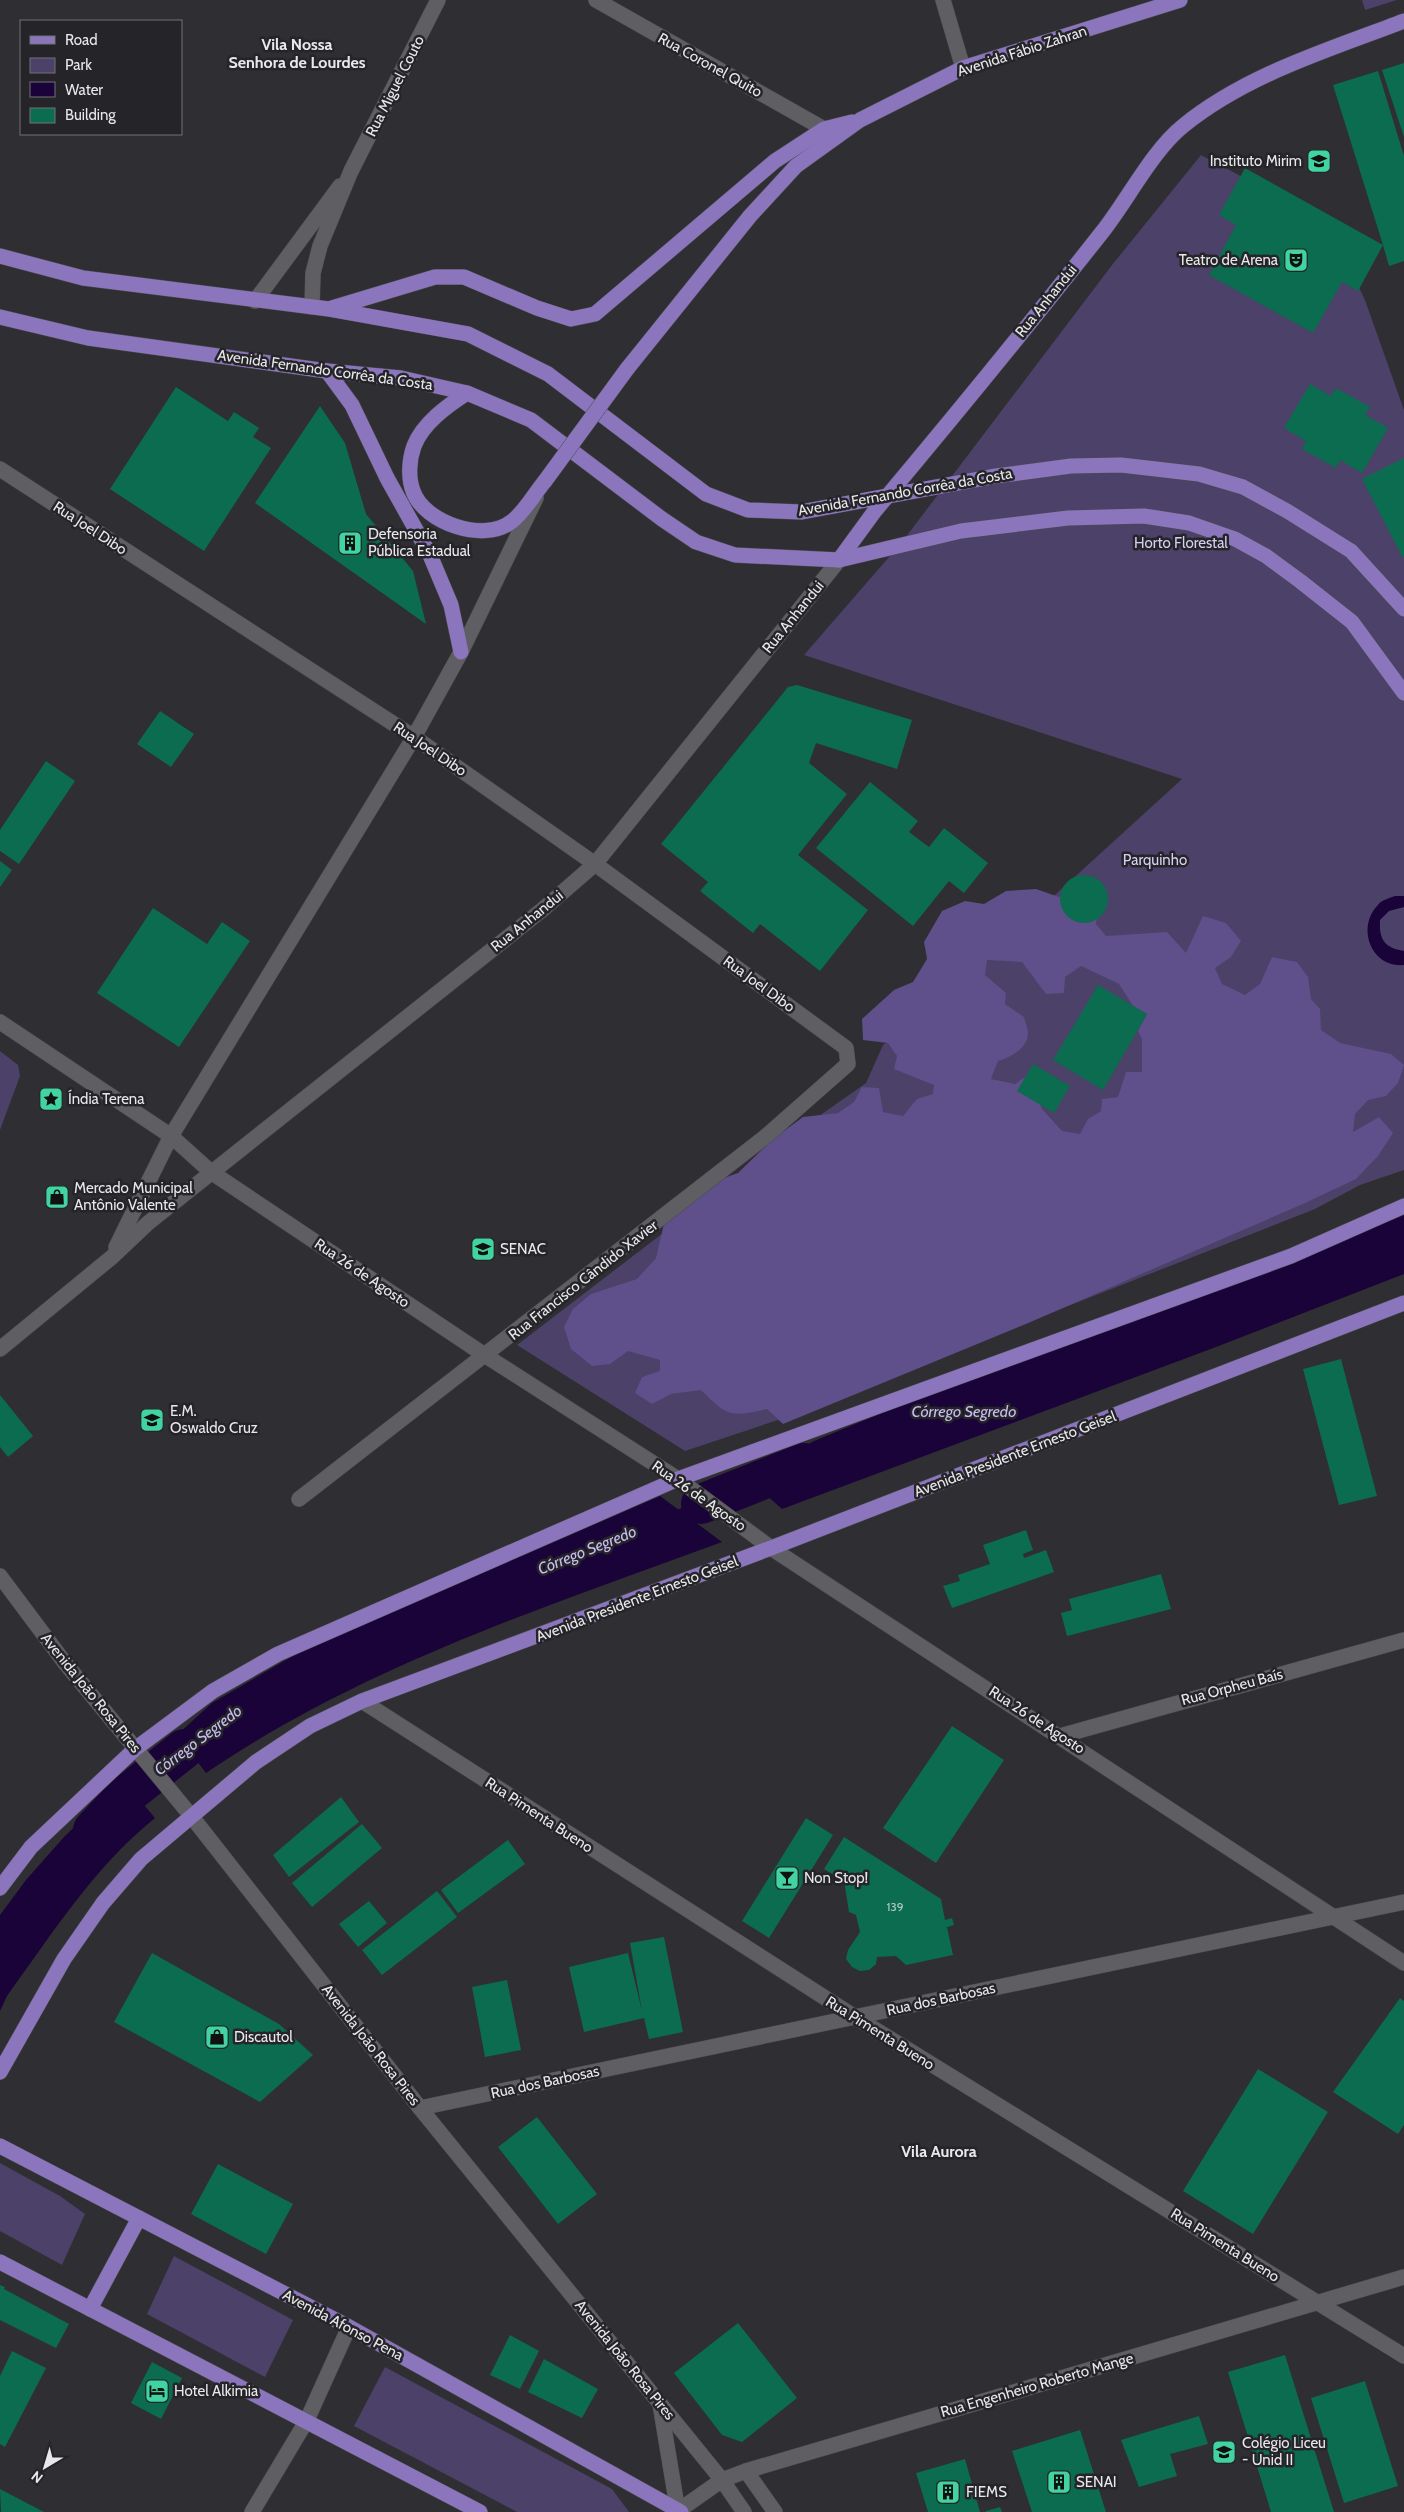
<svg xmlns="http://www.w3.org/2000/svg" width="1404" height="2512" font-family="Cabin,sans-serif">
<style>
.green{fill:#4b4169}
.forest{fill:#5f4f8a;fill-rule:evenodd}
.water{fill:#190338}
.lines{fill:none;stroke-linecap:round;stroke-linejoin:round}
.stream{stroke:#190338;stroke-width:7}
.river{stroke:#190338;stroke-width:40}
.building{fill:#0b6c4f}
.minor-casing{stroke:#4d4c50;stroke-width:16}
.major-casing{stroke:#4d4c50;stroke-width:16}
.minor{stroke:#5f5e62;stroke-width:15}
.major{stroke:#8b76bd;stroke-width:15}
.major-bridge-casing{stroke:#4d4c50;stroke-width:16;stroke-linecap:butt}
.major-bridge{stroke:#8b76bd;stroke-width:15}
.labels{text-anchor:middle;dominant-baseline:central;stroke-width:5;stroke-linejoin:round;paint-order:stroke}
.number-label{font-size:12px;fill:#b1c8c3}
.street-label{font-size:15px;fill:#e8e7ea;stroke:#252428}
.poi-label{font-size:15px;fill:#e8e7ea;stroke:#252428;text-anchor:start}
.park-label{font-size:15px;fill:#d7cff3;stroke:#252428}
.neighbourhood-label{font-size:16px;font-weight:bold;fill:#e8e7ea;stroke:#252428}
.water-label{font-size:16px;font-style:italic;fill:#c8bcf1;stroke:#252428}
</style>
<rect width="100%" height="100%" fill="#2f2e32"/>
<g class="green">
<path d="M1362,0H1397L1365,10Z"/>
<path d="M1201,155L1248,180L1333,233L1365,300L1404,410V1170L1360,1185L1315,1209L781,1419L685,1451L517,1345L775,1147L866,1083L883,1045L1045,904L1182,779L804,655L902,542L1112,265Z"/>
<path d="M0,1051L18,1065L20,1076L0,1130Z"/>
<path d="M0,2163L60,2196L85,2214L62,2265L0,2231Z"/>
<path d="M174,2256L293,2320L265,2377L147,2314Z"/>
<path d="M385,2367L612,2489L629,2512H517L354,2426Z"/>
</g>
<path class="forest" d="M1085,885L1099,901L1096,924L1106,936L1167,932L1186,953L1203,916L1226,923L1241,941L1231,957L1215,968L1222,984L1245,995L1260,984L1272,957L1297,962L1308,977L1311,999L1320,1009L1321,1030L1340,1043L1391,1054L1404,1065L1398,1083L1386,1096L1368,1100L1355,1114L1353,1132L1379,1117L1393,1133L1378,1156L1356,1179L1303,1204L1026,1324L783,1424L767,1409C730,1417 728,1417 701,1390L671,1394L652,1404L635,1393L642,1377L660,1371V1360L628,1351L610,1364L592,1366L571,1349L564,1327L573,1309L591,1294L637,1279L656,1258L665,1219L707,1184L738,1173L773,1139L803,1117L838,1113L854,1102L862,1087L879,1088L883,1112L903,1116L917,1099L933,1094L934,1085L894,1069L897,1056L888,1043L863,1040L862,1019L894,990L913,982L927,959L924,942L942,911L965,901L984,904L1006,891L1036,889L1059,897ZM987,960L1022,962L1046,994L1064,993L1065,977L1081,966L1119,984L1133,1006L1147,1014L1138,1031L1142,1039V1072H1126L1118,1097L1102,1099L1101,1111L1088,1119L1080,1134L1062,1131L1042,1109L1028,1075L1015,1084L991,1079L998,1061C1010,1058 1028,1048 1028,1033C1028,1028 1025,1022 1024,1017L1005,1004L1006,993L985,975Z"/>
<g class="water">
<path d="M1395,896H1404V907L1389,911L1380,920C1379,939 1384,948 1404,951V965C1371,968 1356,927 1378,905C1381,900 1390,898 1395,896Z"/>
<path d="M1404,1215V1274L1216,1347L782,1509L745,1476L814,1441L955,1383L1235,1283Z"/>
<path d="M660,1496L722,1542C545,1607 363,1666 206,1773L177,1735L212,1703L298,1653Z"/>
<path d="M123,1780L155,1818C94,1867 52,1934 7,1996L0,2011V1915L26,1880L64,1837Z"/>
</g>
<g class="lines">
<path class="stream" d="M674,1515L701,1504"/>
<g class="river">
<path d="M701,1504L804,1463"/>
<path d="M93,1830L125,1796L184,1749"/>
</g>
</g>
<g class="building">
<path d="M1404,63V137L1382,70Z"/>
<path d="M1378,71L1404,156V261L1389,266L1383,245L1358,291L1342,282L1313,333L1209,275L1236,225L1219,215L1245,168L1383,245L1333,85Z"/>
<path d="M1310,384L1331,396L1336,388L1370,407L1365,415L1388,428L1362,473L1340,460L1336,468L1302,449L1306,441L1284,428Z"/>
<path d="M176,387L228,421L234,412L259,428L253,437L271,448L204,551L110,489Z"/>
<path d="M320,406L345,443L366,514L413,571L426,624L255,503Z"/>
<path d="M1404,458V557L1403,558L1362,479Z"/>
<path d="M797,685L912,720L897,769L816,743L809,763L847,794L798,855L868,910L820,971L760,924L753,933L700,891L708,882L661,844L788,687Z"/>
<path d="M160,711L194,734L171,767L137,744Z"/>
<path d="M46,761L75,781L19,864L0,851V830Z"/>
<path d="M870,782L918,821L909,832L929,847L944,828L988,863L964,893L949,881L913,926L816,848Z"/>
<path d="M0,861L12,870L0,887Z"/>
<circle cx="1084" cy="899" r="24"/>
<path d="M153,908L207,944L222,922L250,941L179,1047L97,993Z"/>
<path d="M1098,985L1147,1014L1103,1090L1053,1060Z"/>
<path d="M1033,1064L1070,1086L1054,1113L1017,1091Z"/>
<path d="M1341,1359L1377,1496L1339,1505L1303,1369Z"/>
<path d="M0,1395L33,1436L8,1457L0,1447Z"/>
<path d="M1026,1530L1033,1550L1023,1554L1024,1558L1046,1550L1054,1572L952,1608L943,1586L960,1581L958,1575L990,1564L983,1545Z"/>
<path d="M1161,1574L1171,1609L1067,1636L1061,1613L1072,1610L1069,1599Z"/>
<path d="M952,1726L1004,1760L936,1863L883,1828Z"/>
<path d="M341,1797L359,1822L289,1877L273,1855Z"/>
<path d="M806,1818L833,1835L769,1938L742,1921Z"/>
<path d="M362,1824L382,1848L312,1907L292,1883Z"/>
<path d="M844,1837L941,1899L945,1920L952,1918L954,1925L947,1927L953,1955L906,1965L896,1956L877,1957L876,1964L869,1970L860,1971L852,1967L846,1959L848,1950L860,1932L856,1915L849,1912L844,1881L824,1869Z"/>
<path d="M508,1840L525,1864L458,1913L441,1890Z"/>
<path d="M437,1891L457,1917L382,1975L362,1950Z"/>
<path d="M369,1901L387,1923L358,1947L339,1924Z"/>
<path d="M664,1937L683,2032L649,2039L644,2018L584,2032L569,1967L628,1953L642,2011L630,1943Z"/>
<path d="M152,1953L279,2024L313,2055L260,2102L114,2022Z"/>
<path d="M507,1980L521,2050L485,2057L472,1987Z"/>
<path d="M1400,1998L1404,2001V2125L1398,2134L1333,2092Z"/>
<path d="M1258,2069L1328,2112L1253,2234L1183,2191Z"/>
<path d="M537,2117L597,2194L558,2224L498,2147Z"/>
<path d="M218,2164L293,2204L266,2254L191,2214Z"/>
<path d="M0,2285L5,2287L4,2289L69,2324L56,2348L0,2320Z"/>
<path d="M738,2323L797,2398L742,2442L722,2435L674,2373Z"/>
<path d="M510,2335L539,2351L520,2389L490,2375Z"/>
<path d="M12,2351L46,2368L5,2447L0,2444V2376Z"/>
<path d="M1285,2355L1334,2512H1271L1228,2372Z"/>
<path d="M544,2359L598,2389L582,2418L528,2392Z"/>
<path d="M152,2362L182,2378L161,2419L131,2403Z"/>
<path d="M1365,2381L1398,2486L1344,2503L1311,2398Z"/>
<path d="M1199,2416L1208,2444L1170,2454L1177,2476L1139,2487L1121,2440Z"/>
<path d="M1080,2430L1106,2512H1032L1012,2451Z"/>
<path d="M965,2459L980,2512H928L916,2473Z"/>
<path d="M0,2489L44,2512H1Z"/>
<path d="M1000,2507L1002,2512H986V2511Z"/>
</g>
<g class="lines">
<g class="minor-casing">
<g id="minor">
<path d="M596,0L824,129L833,136"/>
<path d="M943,0L963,68"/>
<path d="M255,301L340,186"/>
<path d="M312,307L313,273L320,246L351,171L438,0"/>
<path d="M0,469L414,737L595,864L846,1048L848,1064L765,1137L299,1499"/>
<path d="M0,1022L171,1136L211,1172L486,1356L678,1479L771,1548L1404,1963"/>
<path d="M116,1247L171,1136L414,737L461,652L536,498"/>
<path d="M0,1349L112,1257L148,1223L542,910L595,864L839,560"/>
<path d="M0,1576L65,1663L192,1817L420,2108L722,2480L744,2512"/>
<path d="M362,1701L855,2017L1404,2356"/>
<path d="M1060,1736L1404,1640"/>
<path d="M420,2108L1404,1902"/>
<path d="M660,2404L678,2512"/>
<path d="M746,2471L775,2512"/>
<path d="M678,2511L722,2480L746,2471L1404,2277"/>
<path d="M252,2512L307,2420L349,2327"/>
</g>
</g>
<g class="major-casing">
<g id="major">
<path d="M0,256L83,278L329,309L468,334L548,374L706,494L748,510L801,512L996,476L1071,466L1121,465L1199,474L1243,487L1287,511L1351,551L1404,609"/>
<path d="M332,308L435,277H464L537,308L571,319L595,314L775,161L824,129L852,122"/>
<path d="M0,317L88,338L327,371L401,378L467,393L531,420L662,519L696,542L735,555L839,560L961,531L1068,518L1144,516L1189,523L1235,539L1266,556L1300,581L1352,622L1404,693"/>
<path d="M627,369L750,216L796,166L860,120L963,68L1180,0"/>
<path d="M327,371L352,405L387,478L430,555L451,605L461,652"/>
<path d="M467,393C447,406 423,423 414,446C409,460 408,478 413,491C424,523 484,543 511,522C524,513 534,494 545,481"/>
<path d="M839,560L874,512C952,419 1029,325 1103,231C1128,199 1153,150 1183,126C1247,74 1329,50 1404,21"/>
<path d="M0,1888L31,1847L135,1749L213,1691L278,1654L678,1479L1291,1256L1404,1206"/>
<path d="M0,2072L64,1959L103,1903L141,1859L256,1762L310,1726L362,1701L771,1548L1404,1303"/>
<path d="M0,2146L349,2327L681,2512"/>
<path d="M0,2262L480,2512"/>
<path d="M90,2309L139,2218"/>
</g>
</g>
<use href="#minor" class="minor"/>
<use href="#major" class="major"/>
<g class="major-bridge-casing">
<path id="major-bridge" d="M545,481L627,369"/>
</g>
<use href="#major-bridge" class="major-bridge"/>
</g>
<defs>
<g id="school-square" transform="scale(1.25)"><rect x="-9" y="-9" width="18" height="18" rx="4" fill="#41d4a1" stroke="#252428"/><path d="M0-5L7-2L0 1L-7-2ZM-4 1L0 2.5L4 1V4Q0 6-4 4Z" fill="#111"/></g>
<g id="theatre-square" transform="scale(1.25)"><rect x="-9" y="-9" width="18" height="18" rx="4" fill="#41d4a1" stroke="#252428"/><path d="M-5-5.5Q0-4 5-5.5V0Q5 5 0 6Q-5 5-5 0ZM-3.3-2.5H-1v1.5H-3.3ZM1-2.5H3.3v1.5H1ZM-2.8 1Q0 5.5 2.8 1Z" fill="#111"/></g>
<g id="building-square" transform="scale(1.25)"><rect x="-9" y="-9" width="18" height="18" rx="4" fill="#41d4a1" stroke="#252428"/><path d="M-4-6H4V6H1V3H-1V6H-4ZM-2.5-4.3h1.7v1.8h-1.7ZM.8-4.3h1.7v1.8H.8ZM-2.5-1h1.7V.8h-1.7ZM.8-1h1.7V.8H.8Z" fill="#111"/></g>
<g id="sight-square" transform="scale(1.25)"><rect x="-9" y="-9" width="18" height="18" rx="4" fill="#41d4a1" stroke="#252428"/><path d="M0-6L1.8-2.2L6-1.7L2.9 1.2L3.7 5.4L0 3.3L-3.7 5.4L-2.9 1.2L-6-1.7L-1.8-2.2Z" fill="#111"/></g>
<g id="shop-square" transform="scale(1.25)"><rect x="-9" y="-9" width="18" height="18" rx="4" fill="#41d4a1" stroke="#252428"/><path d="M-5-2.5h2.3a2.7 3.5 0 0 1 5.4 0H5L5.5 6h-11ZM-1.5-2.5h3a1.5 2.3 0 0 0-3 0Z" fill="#111"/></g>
<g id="university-square" transform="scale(1.25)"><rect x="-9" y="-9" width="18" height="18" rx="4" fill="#41d4a1" stroke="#252428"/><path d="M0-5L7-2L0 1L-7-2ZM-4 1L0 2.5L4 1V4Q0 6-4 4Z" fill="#111"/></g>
<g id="bar-square" transform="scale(1.25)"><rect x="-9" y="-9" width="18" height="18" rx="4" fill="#41d4a1" stroke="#252428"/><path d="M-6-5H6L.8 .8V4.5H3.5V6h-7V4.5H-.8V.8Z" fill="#111"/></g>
<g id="hotel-square" transform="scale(1.25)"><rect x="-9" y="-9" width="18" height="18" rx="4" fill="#41d4a1" stroke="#252428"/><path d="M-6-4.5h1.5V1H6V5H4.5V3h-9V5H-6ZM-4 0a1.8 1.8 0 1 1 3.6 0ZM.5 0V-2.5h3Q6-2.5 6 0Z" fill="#111"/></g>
</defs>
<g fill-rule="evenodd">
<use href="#school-square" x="1319" y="161"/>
<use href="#theatre-square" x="1296" y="260"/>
<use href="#building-square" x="350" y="543"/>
<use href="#sight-square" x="51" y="1099"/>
<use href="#shop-square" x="57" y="1197"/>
<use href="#university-square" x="483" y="1249"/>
<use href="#school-square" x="152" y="1420"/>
<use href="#bar-square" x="787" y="1878"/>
<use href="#shop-square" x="217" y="2037"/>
<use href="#hotel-square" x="157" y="2391"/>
<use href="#school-square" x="1224" y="2452"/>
<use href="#building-square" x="1059" y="2482"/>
<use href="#building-square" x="948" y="2492"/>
</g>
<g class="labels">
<g class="number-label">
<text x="895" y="1906">139</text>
</g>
<g class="street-label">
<text transform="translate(1022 51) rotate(-18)">Avenida Fábio Zahran</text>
<text transform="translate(710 65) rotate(29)">Rua Coronel Quito</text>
<text transform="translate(395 86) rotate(-63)">Rua Miguel Couto</text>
<text transform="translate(1046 301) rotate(-51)">Rua Anhandui</text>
<text transform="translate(325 370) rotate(8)">Avenida Fernando Corrêa da Costa</text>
<text transform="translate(905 492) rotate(-10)">Avenida Fernando Corrêa da Costa</text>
<text transform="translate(90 528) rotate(33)">Rua Joel Dibo</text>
<text transform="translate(793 617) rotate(-51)">Rua Anhandui</text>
<text transform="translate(430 749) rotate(34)">Rua Joel Dibo</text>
<text transform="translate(527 921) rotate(-39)">Rua Anhandui</text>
<text transform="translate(759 984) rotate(36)">Rua Joel Dibo</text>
<text transform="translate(362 1273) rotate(34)">Rua 26 de Agosto</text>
<text transform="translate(583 1280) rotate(-38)">Rua Francisco Cândido Xavier</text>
<text transform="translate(1015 1454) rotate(-21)">Avenida Presidente Ernesto Geisel</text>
<text transform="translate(699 1496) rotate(35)">Rua 26 de Agosto</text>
<text transform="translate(637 1599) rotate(-21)">Avenida Presidente Ernesto Geisel</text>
<text transform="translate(1232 1687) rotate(-15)">Rua Orpheu Baís</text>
<text transform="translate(91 1693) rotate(51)">Avenida João Rosa Pires</text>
<text transform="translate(1037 1720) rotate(33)">Rua 26 de Agosto</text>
<text transform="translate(539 1815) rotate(33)">Rua Pimenta Bueno</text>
<text transform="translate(941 1999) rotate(-12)">Rua dos Barbosas</text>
<text transform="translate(880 2033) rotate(32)">Rua Pimenta Bueno</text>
<text transform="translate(371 2045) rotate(52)">Avenida João Rosa Pires</text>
<text transform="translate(545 2082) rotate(-12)">Rua dos Barbosas</text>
<text transform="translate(1225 2245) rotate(32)">Rua Pimenta Bueno</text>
<text transform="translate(343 2325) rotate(28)">Avenida Afonso Pena</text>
<text transform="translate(625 2360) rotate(51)">Avenida João Rosa Pires</text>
<text transform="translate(1037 2385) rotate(-16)">Rua Engenheiro Roberto Mange</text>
</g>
<g class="poi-label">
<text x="1302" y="161" text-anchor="end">Instituto Mirim</text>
<text x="1278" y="260" text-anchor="end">Teatro de Arena</text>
<text x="368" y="534">Defensoria<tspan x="368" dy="17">Pública Estadual</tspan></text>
<text x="68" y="1099">Índia Terena</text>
<text x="74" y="1188">Mercado Municipal<tspan x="74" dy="17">Antônio Valente</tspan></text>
<text x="500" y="1249">SENAC</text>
<text x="170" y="1411">E.M.<tspan x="170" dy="17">Oswaldo Cruz</tspan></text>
<text x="804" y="1878">Non Stop!</text>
<text x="234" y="2037">Discautol</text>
<text x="174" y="2391">Hotel Alkimia</text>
<text x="1242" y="2443">Colégio Liceu<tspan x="1242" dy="17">- Unid II</tspan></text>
<text x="1076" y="2482">SENAI</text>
<text x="966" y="2492">FIEMS</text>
</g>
<g class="park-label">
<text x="1181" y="543">Horto Florestal</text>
<text x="1155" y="860">Parquinho</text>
</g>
<g class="neighbourhood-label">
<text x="297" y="44">Vila Nossa<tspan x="297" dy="18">Senhora de Lourdes</tspan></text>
<text x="939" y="2151">Vila Aurora</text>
</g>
<g class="water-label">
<text x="964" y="1411">Córrego Segredo</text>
<text transform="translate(587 1550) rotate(-22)">Córrego Segredo</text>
<text transform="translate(198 1740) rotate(-37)">Córrego Segredo</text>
</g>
</g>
<rect x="20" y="20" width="162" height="115" fill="#252428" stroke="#737276"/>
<rect x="30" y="36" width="25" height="8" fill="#8b76bd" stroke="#737276"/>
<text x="65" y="45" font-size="15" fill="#e8e7ea">Road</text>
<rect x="30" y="58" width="25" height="15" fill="#4b4169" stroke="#737276"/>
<text x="65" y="70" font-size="15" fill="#e8e7ea">Park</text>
<rect x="30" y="82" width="25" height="15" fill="#190338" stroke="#737276"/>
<text x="65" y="95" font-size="15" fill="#e8e7ea">Water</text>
<rect x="30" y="108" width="25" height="15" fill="#0b6c4f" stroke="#737276"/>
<text x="65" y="120" font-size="15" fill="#e8e7ea">Building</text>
<g transform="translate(45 2467) rotate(218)" stroke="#252428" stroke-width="4" paint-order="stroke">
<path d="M0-4L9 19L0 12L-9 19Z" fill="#e8e7ea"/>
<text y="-8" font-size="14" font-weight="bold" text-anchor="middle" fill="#e8e7ea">N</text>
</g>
</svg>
